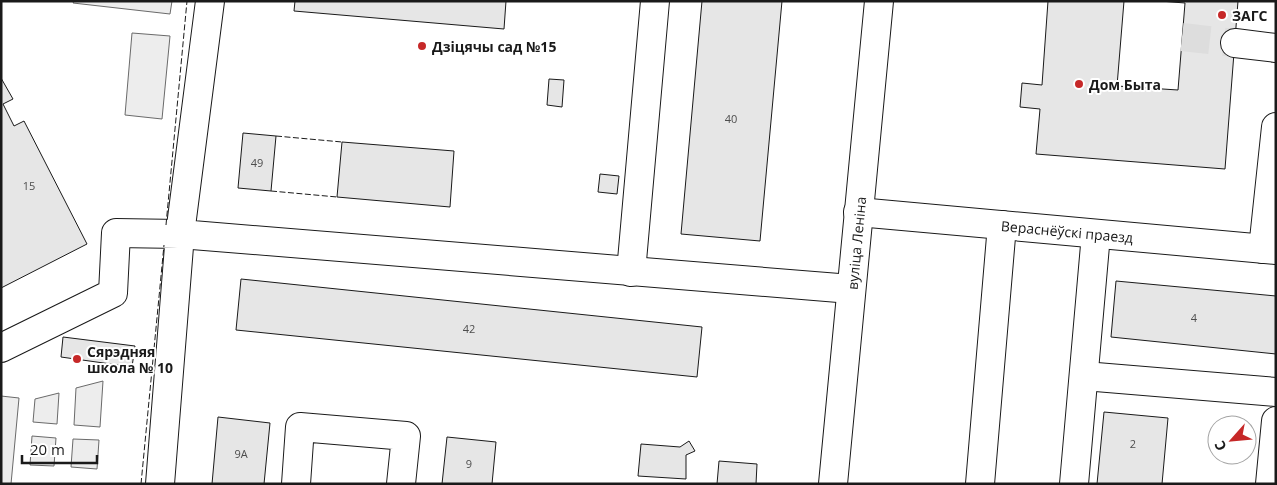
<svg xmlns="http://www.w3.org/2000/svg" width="1277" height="485" font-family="'Open Sans',sans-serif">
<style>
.green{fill:#ededed;stroke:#6a6a6a}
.building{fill:#e6e6e6;stroke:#1a1a1a}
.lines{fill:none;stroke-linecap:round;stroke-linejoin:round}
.minor-tunnel{stroke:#ddd;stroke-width:28;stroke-dasharray:28 14;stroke-linecap:butt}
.minor-casing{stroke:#1a1a1a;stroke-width:30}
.minor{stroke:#fff;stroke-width:28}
.fence{stroke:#1a1a1a;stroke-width:1;stroke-dasharray:6 2.5;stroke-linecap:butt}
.poi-dot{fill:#c62828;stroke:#fff;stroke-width:2}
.labels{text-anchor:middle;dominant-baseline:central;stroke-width:4;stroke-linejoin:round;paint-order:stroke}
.number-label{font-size:11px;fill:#4d4d4d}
.poi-label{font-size:14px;font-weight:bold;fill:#1a1a1a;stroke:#fff;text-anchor:start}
.street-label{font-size:14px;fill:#1a1a1a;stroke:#fff}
</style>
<rect width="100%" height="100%" fill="#fff"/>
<g class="green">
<path d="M74,1H172L170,14L73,3Z"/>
<path d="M132,33L170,36L162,119L125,115Z"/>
<path d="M103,381L100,427L74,425L76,388Z"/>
<path d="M59,393L57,424L33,422L35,399Z"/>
<path d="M1,396L19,398L11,484H1Z"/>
<path d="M32,436L56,438L54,466L30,465Z"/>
<path d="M73,439L99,440L97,469L71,467Z"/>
</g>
<g class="building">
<path d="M295,1H506L504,29L294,11Z"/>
<path d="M702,1H782L760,241L681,234Z"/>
<path d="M1048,1H1124L1117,86L1178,90L1185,3L1160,1H1238L1225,169L1036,154L1040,109L1020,107L1022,83L1042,85Z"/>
<path d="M1,78L13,99L3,104L14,126L24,121L87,244L1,288Z"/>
<path d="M549,79L564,80L562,107L547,105Z"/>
<path d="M243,133L276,136L271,191L238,188Z"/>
<path d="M342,142L454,151L450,207L337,197Z"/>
<path d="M600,174L619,176L617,194L598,192Z"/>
<path d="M241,279L702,327L697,377L236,330Z"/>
<path d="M1116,281L1276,296V354L1111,337Z"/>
<path d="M63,337L135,346L132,367L61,357Z"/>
<path d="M1104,412L1168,418L1162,484H1097Z"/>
<path d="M218,417L270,423L264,484H212Z"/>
<path d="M447,437L496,442L492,484H442Z"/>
<path d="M689,441L695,451L686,455V479L638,476L641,444L680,447Z"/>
<path d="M719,461L757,464L756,484H717Z"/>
</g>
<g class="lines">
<path class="minor-tunnel" d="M1182,37L1235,43"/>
<g class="minor-casing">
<g id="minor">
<path d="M210,1L180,234L851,289"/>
<path d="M1235,43L1276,48"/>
<path id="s1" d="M858,212L1276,250"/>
<path d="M1263,249L1276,127"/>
<path d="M631,272L655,1"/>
<path d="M1,348L113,293L116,233L180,234L160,484"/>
<path d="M1084,376L1276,392"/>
<path d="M296,484L300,427L406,436L401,484"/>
<path id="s2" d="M833,484L879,1"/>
<path d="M980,484L1002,225"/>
<path d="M1074,484L1096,234"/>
<path d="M1270,484L1276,421"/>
</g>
</g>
<use href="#minor" class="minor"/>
<g class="fence">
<path d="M276,136L342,142"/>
<path d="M271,191L337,197"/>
<path d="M166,225L187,1"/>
<path d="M141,484L164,245"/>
</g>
</g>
<g class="poi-dot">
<circle cx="1222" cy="15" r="5"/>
<circle cx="422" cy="46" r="5"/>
<circle cx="1079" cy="84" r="5"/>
<circle cx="77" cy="359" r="5"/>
</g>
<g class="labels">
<g class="number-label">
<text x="731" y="118">40</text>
<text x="257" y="162">49</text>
<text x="29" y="185">15</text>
<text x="1194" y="317">4</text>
<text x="469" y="328">42</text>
<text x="1133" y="443">2</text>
<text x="241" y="453">9А</text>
<text x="469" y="463">9</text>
</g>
<g class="poi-label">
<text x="1232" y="15">ЗАГС</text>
<text x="432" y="46">Дзіцячы сад №15</text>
<text x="1089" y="84">Дом Быта</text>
<text x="87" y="351">Сярэдняя<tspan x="87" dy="16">школа № 10</tspan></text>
</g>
<g class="street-label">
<text stroke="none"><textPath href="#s1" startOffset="210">Вераснёўскі праезд</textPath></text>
<text stroke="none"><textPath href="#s2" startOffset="242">вуліца Леніна</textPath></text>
</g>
</g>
<rect width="1277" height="485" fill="none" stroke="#1a1a1a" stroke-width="5"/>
<g transform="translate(1232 440) rotate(243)"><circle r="24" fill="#ffffff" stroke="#a3a3a3"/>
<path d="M0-4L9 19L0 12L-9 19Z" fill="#c62828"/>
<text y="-8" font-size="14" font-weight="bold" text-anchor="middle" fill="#1a1a1a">С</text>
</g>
<path d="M22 455v8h75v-8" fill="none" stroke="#1a1a1a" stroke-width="2.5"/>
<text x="30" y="455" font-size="15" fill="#1a1a1a" stroke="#ffffff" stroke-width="4" paint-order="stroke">20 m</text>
</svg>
